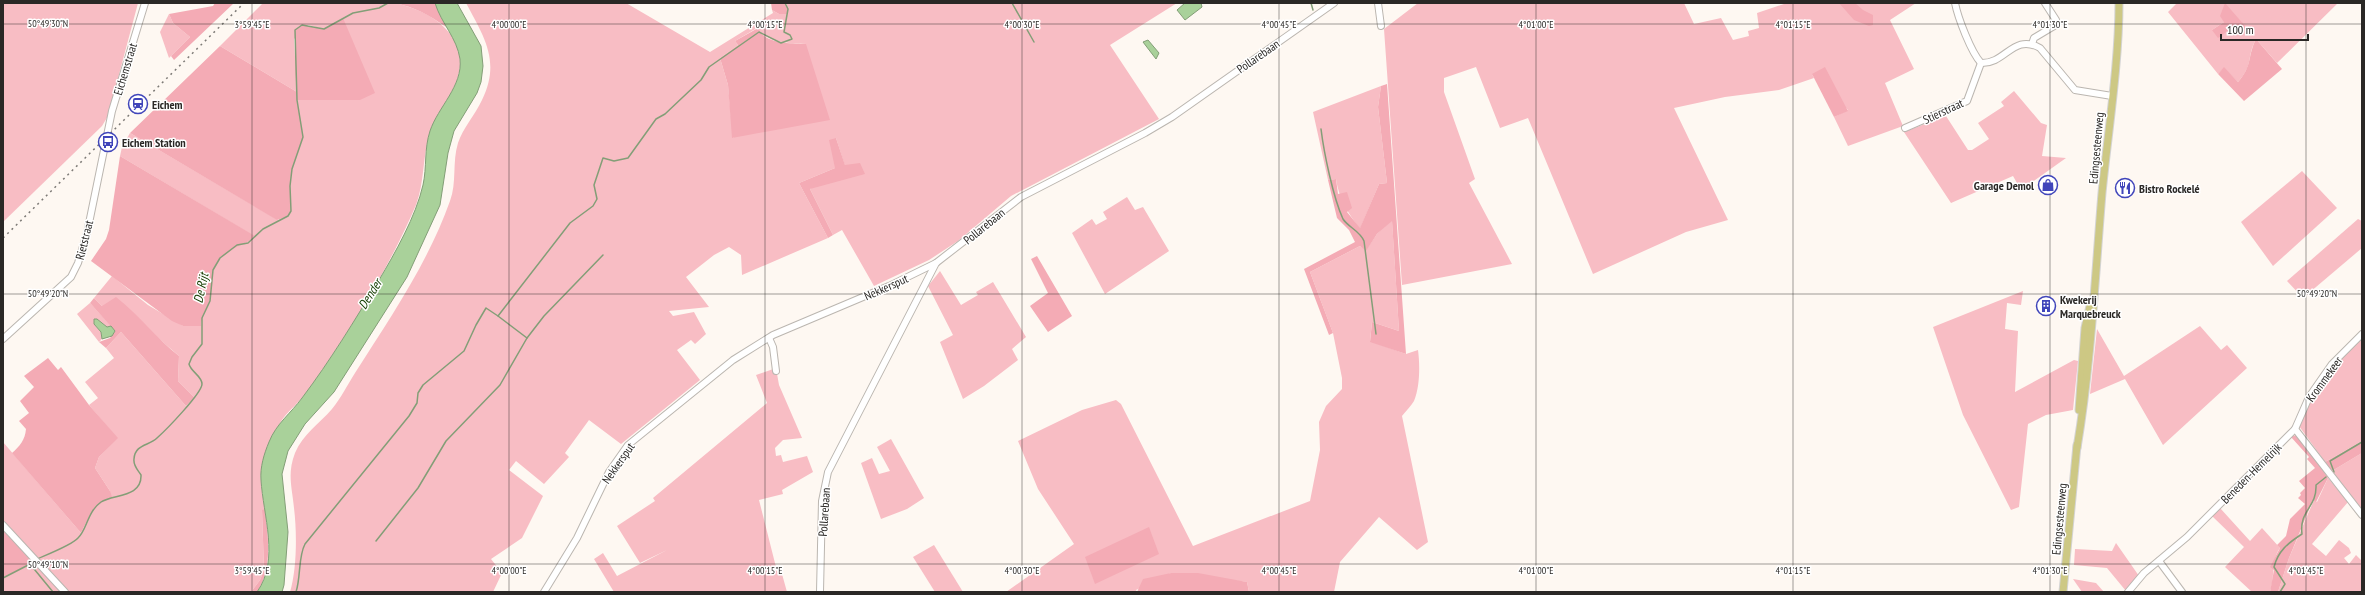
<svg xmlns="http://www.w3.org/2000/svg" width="2365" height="595" font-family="'PT Sans Narrow',sans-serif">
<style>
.green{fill:#f8bdc4;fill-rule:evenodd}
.forest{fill:#f4abb5}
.water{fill:#a9d19a;stroke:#839e77}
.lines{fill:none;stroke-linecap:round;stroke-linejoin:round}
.stream{stroke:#839e77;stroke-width:1.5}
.minor-casing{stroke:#bbb6b0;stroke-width:8}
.major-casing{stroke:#d4d4d4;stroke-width:9}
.minor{stroke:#fff;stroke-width:6}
.major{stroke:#cdc884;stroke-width:7}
.rail{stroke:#7d7a76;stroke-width:1.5;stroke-dasharray:2 4;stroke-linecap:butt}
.ticks{fill:none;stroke:#2a2826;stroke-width:1;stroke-opacity:0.45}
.labels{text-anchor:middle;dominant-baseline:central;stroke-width:3;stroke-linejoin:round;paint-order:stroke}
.street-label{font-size:12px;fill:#2a2826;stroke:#fff}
.poi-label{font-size:12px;font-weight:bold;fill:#2a2826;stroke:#fff;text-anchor:start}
.water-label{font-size:13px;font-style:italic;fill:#1a4006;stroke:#fff}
.ticks-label{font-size:10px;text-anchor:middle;fill:#2a2826;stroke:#fff;stroke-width:3;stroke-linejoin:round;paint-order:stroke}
</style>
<rect width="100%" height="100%" fill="#fef8f2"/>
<g class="green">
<path d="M3,3H138L108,116L102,126L3,222Z"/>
<path d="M263,3H394C431,10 472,37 457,80C450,99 436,114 430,134C422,157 425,181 416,205C391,263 358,318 322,370C315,380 308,391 300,400C293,408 284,415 279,425C273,434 262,462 261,473C260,485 263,497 265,509L262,511L264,570L260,580L251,592H69L3,520V442L81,533L93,509L110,491L95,468L99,457L117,438L89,405L98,398L85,382L114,358L106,348L121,332L186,406L195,398L178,381L179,356L149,330L102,306L94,298L112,276L148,305L183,326H201C202,316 208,309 210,299C213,285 209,270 221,258C232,246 245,246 254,236L120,156L122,147L130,133L278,220L291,211L290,186L292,169L303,137L297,100H303L343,19L324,29L308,25L294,39L297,92L220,46Z"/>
<path d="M466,3H626L710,52L773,13L772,10L779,14L787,5L785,3H1177L1110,45L1159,119L1011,196L958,241L929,260L874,286L842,230L833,235L810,189L845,166L836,138L835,168L799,183L828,238L742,275L741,255L729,247L714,255L686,277L709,307L669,311L673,316L694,312L706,334L695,344L691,340L677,350L700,380L621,444L589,420L565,453L569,457L544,484L516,461L509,470L543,496L522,538L491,559L502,573L493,592H290C297,569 297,532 294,508C292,487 287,474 295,453C303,434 319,424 332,409C341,398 348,384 355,373C390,318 428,263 450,201C457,183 452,162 458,143C463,128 475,115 482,100C501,61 484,37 466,3ZM757,28C767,44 790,43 806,44L733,138L728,85L720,58L738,45L735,41Z"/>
<path d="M1418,3H1684L1694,24L1721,18L1733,40L1749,36L1748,31L1759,28L1757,13L1787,3H1916L1890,20L1914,69L1885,83L1903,126L1848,146L1834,117L1848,110L1812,74L1814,78L1779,90L1725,97L1674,108L1728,220L1686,232L1593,274L1528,118L1500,128L1476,67L1444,78V92L1475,179L1469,183L1512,264L1402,285L1384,29Z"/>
<path d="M2177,3H2338L2277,63L2256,39C2246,58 2254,64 2238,82L2224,68L2218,74L2168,12ZM2224,22L2246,27L2212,30Z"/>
<path d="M169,14L173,23L190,37L169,58L160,32Z"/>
<path d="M1381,86L1378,107L1387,183L1379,184L1360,229C1348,213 1339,199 1336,179L1328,180L1313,112Z"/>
<path d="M2014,91L2041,123L2047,125L2042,156L2066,158L2021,190L2013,176L1951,203L1904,132L1946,116L1968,150H1972L1989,139L1978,123L2004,106L2001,102Z"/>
<path d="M2302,171L2337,208L2273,266L2241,222Z"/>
<path d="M1127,197L1135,210L1143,207L1169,251L1105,294L1072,233L1092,219L1096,225L1107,219L1103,212Z"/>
<path d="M2358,219L2362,221V248L2303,298L2287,281Z"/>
<path d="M1392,220L1399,331L1372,322L1370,341L1406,354L1418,350C1420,365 1420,387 1414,401C1411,406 1406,411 1402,416L1428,542L1417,550L1379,517L1340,562L1334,592H1249L1247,582L1171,573L1136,590L1137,592H1006L1074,544L1038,489L1018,441L1082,410L1116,400L1121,404L1193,546L1310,501L1320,450L1319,422L1326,406L1342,389V378L1333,333L1310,272L1360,246L1366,250L1377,234Z"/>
<path d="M940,271L961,305L978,295L976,292L993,282L1026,337L1012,349L1018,360L984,386L963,399L940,342L953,335L928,286Z"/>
<path d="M2023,291L2021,305L2007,303L2005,329L2018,331L2015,392L2074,360L2078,361L2073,410L2046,415L2028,424L2019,507L2011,510L1963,415L1933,327Z"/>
<path d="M90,303L111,326L107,327L101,322L94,324L101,332L102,339L99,342L77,314Z"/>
<path d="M2200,326L2221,350L2227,345L2247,368L2163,445L2125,379L2090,394L2097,329L2124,376Z"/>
<path d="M2362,336V441L2325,462L2299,426C2314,391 2336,363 2362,336Z"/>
<path d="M776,368L779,385L802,438L783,440L775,448L776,456L781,455L783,462L807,456L813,472L782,490L783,494L759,500L778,575L782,574L787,592H614L594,559L603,553L617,576L667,550L640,563L617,526L655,501L653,498L767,403L756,375Z"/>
<path d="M891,439L924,498L907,509L881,519L861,463L872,458L879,474L890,471L877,447Z"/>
<path d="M2362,453V510L2332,471Z"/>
<path d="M2328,478L2348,502L2312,544L2326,556L2339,540L2349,548L2351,553L2344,558L2349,564L2356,555L2362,561V592H2278L2289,558L2314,500L2317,502Z"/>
<path d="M2220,508L2250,541L2262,528L2280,548C2271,560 2275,578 2270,592H2252L2225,567L2244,547L2211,515Z"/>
<path d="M2116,543L2139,576L2126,591L2107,568L2074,565L2075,549L2112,551Z"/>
<path d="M934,545L963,592H935L913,557Z"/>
<path d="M33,562L64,592H3V578Z"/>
<path d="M2073,579L2096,583L2104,592H2082Z"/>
</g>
<g class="forest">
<path d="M215,3H234L174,60L171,56L190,37L173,23L169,14L213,6Z"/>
<path d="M394,3H435L446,27C429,15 415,7 394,3Z"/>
<path d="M771,3H785L788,9L787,14H779L772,10Z"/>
<path d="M1839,3H1855L1863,10L1873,15V25L1869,26L1854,20Z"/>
<path d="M2225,3L2246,27L2238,34L2232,28L2218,38L2212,30L2224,22L2220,16Z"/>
<path d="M343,18L375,93L360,100H297L303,137L292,169L290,186L291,211L288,216L277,220L130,133L220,46L297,92L295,71V30L302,25L324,29Z"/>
<path d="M758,28C765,45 792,43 806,44L830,120L732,138L728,85L720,58L738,45L735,41Z"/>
<path d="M2256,39L2282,69L2244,101L2218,74L2224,67L2238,82C2253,65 2247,57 2256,39Z"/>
<path d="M1825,67L1848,111L1834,117L1812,74Z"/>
<path d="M1387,84L1406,354L1370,342L1372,322L1399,331L1392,221L1377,234L1366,251L1360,246L1310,272L1333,333L1329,335L1304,269L1355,242L1349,230L1337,218L1328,180L1336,179L1338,194L1347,192L1352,208L1347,212L1360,228L1379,184L1387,183L1378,107L1381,86Z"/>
<path d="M836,138L845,165L860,163L865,174L810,189L833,235L828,238L799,183L835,168L829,140Z"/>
<path d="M120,156L255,236C245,246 233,246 221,258C209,269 214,285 210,299C208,309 202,316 201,326H183L172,321L91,261L106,239L109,230Z"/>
<path d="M1037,256L1072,316L1048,332L1030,306L1048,293L1031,259Z"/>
<path d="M116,297C139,315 156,338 179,356L178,381L195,398L186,406L121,332L106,348L99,342L110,338L115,331L90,303L94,298L102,306Z"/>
<path d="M48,358L58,370L61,367L89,405L118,438L99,457L95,468L110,491L112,497C94,504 89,517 81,533L12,453C20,446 25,440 26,429L19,421L29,413L20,401L34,387L24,376Z"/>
<path d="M2296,435L2313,455L2328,478L2316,502L2313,500L2289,558L2278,592H2270L2274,570L2270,567L2280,548L2277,545L2286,536L2290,519L2305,504L2298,498L2301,495L2300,493L2305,488L2299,481L2315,468L2307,459L2309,457L2291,437Z"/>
<path d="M2362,441V453L2332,471L2325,462Z"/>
<path d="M265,509C268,535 273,569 257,592H251L260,580L264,570L262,510Z"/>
<path d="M3,527L33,562L3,578Z"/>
<path d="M1149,527L1159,554L1095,584L1085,557Z"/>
<path d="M1171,573H1198L1247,582L1249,592H1137L1143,579Z"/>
</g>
<g class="water">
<path d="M435,3H457L481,46L483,66L481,82L477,93L454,131L448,153L440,205L407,277L334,392L305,424L288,451L282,474L288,532L284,585L282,592H257C280,560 263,515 261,480C260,467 264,454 269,442C276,424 291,413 302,398C330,361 355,320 379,280C395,253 416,216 423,185C427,167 424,149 430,131C438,107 463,86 460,59C457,38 441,23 435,3Z"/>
<path d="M1185,3H1201L1202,7L1185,20L1177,10Z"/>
<path d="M1148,40L1159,53L1156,59L1143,42Z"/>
<path d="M94,319H97L107,327L111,326L115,331L112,336L102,339L101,332L94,324Z"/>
</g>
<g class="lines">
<g class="stream">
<path d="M1012,3L1034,42"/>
<path d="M1311,3L1313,10"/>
<path d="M1321,129C1324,153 1333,197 1343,219C1348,227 1360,231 1364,241L1376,334"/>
<path d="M527,338L544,316L603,255"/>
<path d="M2334,472L2330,461L2362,442"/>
<path d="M376,541L418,488L446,441L500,385L527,338L498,316"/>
<path d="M37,559C46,555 72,545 78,538C87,530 87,512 101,502C113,494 142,498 141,475C138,470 133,466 134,459C135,444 149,446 157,438C166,430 202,393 202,384C202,376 191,372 189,364L192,357L202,344V318L210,301L213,270L220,258L237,245L248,243L263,229L288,216L291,211L290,186L292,169L303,137L297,100L295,30L302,25L324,29L353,13L379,8L388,3"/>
<path d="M30,564L53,592"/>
<path d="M3,578L34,562"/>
<path d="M296,592C301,577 298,557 305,544L409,416L417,403L418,393L423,385L464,351L476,325L486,308L498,316L570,223L593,206L597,199L594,185L603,158L614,161L628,158L656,119L665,114L701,80L709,67L759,32L781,43L792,39L790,35L784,32L788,9L785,3"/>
<path d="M2280,592L2285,584L2274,567C2278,551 2288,543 2302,534C2299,510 2317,508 2316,485L2326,477"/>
</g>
<g class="minor-casing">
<g id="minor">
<path d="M1378,3L1381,26"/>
<path d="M1955,3C1958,18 1971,52 1981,63C2006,64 2013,33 2040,48L2075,90L2112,96"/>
<path d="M2032,44L2034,38L2054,26L2056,20L2045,3"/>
<path d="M1905,128L1967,101L1981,63"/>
<path d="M769,338L773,347L776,371"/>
<path d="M3,339L71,277L78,263L87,233L112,111L145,3"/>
<path d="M2295,429L2362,515"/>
<path d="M3,525L65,592"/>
<path d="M2159,561L2182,592"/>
<path d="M544,592L577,538L609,472L628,445L733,360L773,335L889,286L936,263"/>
<path d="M820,592L822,501L828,472L936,263L1021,197L1145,133L1172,117L1334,3"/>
<path d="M2128,592L2144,573L2187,537L2295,429L2309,397L2332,364L2362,334"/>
</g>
</g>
<g class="major-casing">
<g id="major">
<path d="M2079,410L2085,328L2090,306"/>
<path d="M2077,448C2091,364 2095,278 2102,193C2108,132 2119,64 2119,3"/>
<path d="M2063,592L2077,445"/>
</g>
</g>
<use href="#minor" class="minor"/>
<use href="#major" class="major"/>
<path class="rail" d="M3,238L244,3"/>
</g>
<path class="ticks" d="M252,3V592M509,3V592M765,3V592M1022,3V592M1279,3V592M1536,3V592M1793,3V592M2050,3V592M2306,3V592M3,24H2362M3,294H2362M3,564H2362"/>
<defs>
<g id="station-ring" transform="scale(1)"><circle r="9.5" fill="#fff" stroke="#4045ba" stroke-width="1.5"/><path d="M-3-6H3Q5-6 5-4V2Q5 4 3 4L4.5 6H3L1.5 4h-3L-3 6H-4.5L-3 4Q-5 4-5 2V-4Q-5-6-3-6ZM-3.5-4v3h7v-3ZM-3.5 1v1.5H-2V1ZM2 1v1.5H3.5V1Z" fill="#4045ba"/></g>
<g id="bus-ring" transform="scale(1)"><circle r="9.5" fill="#fff" stroke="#4045ba" stroke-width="1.5"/><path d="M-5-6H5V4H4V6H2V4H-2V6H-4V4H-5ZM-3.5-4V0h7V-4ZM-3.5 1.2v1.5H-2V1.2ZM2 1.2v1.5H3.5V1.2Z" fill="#4045ba"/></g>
<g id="shop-ring" transform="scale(1)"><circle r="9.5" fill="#fff" stroke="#4045ba" stroke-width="1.5"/><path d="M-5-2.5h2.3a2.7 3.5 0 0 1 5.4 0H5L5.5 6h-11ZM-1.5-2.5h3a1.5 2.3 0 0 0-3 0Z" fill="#4045ba"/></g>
<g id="restaurant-ring" transform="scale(1)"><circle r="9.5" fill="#fff" stroke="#4045ba" stroke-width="1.5"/><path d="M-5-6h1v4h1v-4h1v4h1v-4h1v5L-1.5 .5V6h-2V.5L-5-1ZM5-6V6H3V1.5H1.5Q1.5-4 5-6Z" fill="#4045ba"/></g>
<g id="building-ring" transform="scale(1)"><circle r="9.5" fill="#fff" stroke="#4045ba" stroke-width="1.5"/><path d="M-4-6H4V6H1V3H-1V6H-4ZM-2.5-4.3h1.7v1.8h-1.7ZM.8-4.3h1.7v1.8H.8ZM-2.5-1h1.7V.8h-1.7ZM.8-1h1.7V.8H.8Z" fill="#4045ba"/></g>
</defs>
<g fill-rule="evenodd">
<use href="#station-ring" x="138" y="104"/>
<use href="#bus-ring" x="108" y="142"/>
<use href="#shop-ring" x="2048" y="185"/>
<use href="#restaurant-ring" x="2125" y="188"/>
<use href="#building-ring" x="2046" y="306"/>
</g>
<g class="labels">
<g class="street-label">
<text transform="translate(1258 56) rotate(-35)">Pollarebaan</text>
<text transform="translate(125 69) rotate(-73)">Eichemstraat</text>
<text transform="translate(1943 111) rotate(-25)">Stierstraat</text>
<text transform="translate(2096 148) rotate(-85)">Edingsesteenweg</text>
<text transform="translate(984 226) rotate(-39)">Pollarebaan</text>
<text transform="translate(84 240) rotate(-76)">Rietstraat</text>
<text transform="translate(886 287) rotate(-24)">Nekkersput</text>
<text transform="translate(2324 379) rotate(-54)">Krommekeer</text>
<text transform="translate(618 463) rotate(-55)">Nekkersput</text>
<text transform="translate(2251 473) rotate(-45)">Beneden-Hemelrijk</text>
<text transform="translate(824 512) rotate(-86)">Pollarebaan</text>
<text transform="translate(2059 519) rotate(-85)">Edingsesteenweg</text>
</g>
<g class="poi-label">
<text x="152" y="104">Eichem</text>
<text x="122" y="142">Eichem Station</text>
<text x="2034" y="185" text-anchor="end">Garage Demol</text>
<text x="2139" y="188">Bistro Rockelé</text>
<text x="2060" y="299">Kwekerij<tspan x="2060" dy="14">Marquebreuck</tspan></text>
</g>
<g class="water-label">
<text transform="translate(201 288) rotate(-78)">De Rijt</text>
<text transform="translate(370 294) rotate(-58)">Dender</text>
</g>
</g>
<g class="ticks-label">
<text x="48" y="27">50°49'30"N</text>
<text x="252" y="28">3°59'45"E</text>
<text x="509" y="28">4°00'00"E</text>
<text x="765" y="28">4°00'15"E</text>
<text x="1022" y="28">4°00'30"E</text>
<text x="1279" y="28">4°00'45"E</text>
<text x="1536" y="28">4°01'00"E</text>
<text x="1793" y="28">4°01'15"E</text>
<text x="2050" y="28">4°01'30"E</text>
<text x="48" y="297">50°49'20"N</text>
<text x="2317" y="297">50°49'20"N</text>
<text x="48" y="568">50°49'10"N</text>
<text x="252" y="574">3°59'45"E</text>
<text x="509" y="574">4°00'00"E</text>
<text x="765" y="574">4°00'15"E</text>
<text x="1022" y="574">4°00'30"E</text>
<text x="1279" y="574">4°00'45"E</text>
<text x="1536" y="574">4°01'00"E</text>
<text x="1793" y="574">4°01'15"E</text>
<text x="2050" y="574">4°01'30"E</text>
<text x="2306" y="574">4°01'45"E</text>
</g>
<rect width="2365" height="595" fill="none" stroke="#2a2826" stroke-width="8"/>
<path d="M2221 34v6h87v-6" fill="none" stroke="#2a2826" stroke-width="2"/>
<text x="2227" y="34" font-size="12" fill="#2a2826" stroke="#ffffff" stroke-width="3" paint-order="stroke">100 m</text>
</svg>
